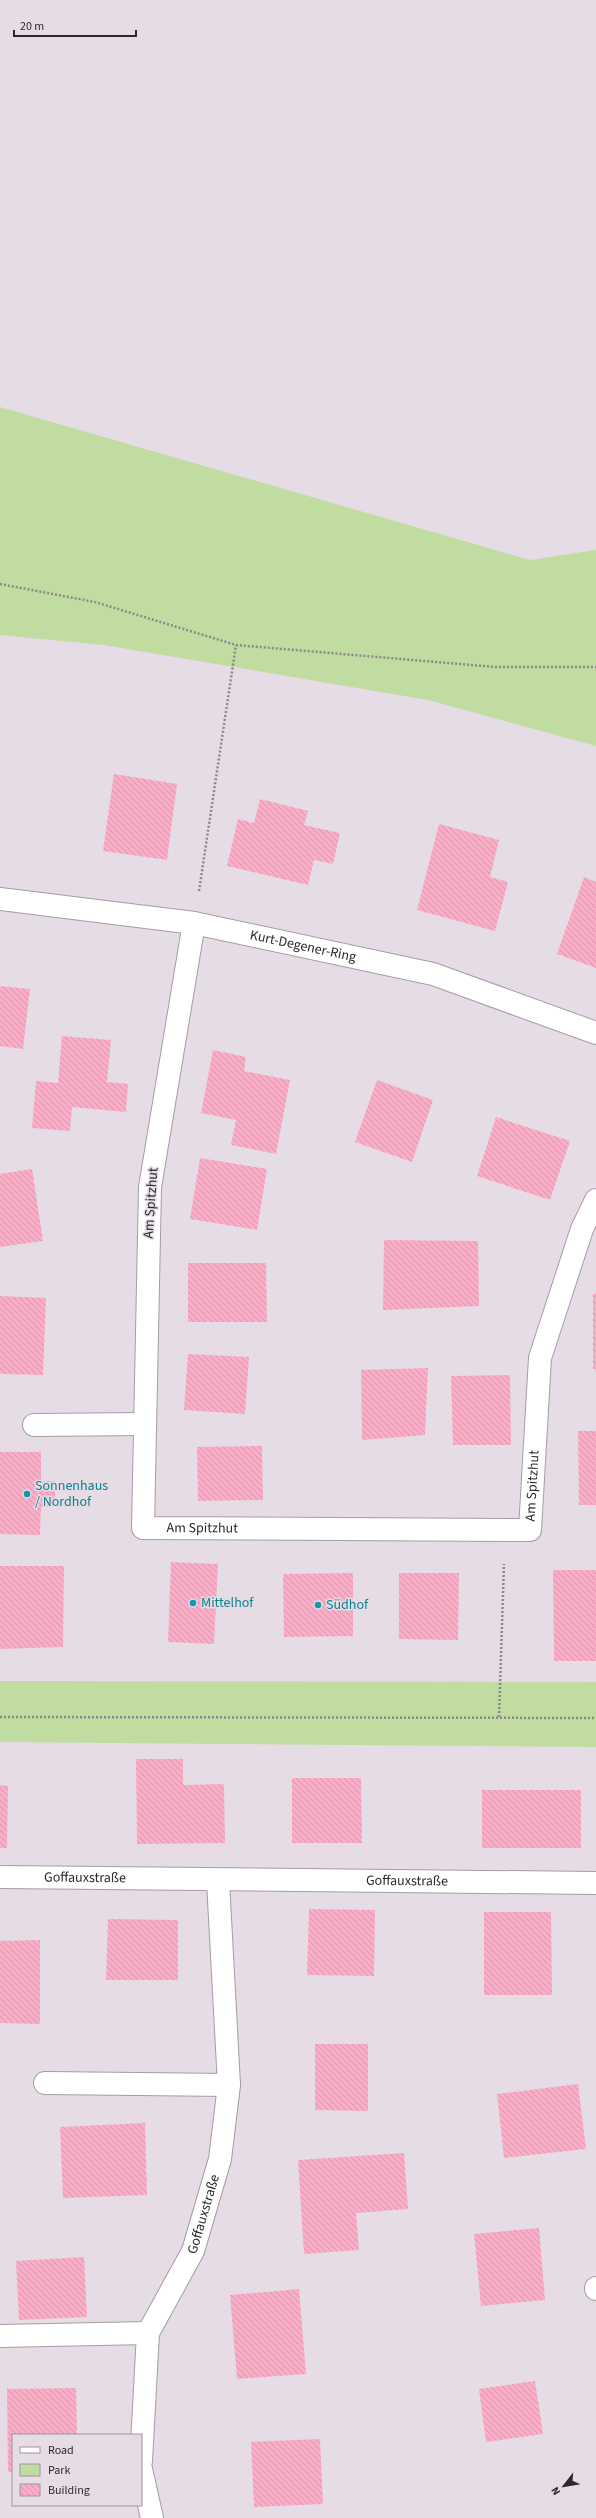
<svg xmlns="http://www.w3.org/2000/svg" width="596" height="2518" font-family="'Source Sans 3',sans-serif">
<style>
.green{fill:#c0dca1}
.building{fill:url(#building-back-hatch)}
.lines{fill:none;stroke-linecap:round;stroke-linejoin:round}
.minor-casing{stroke:#a69ca5;stroke-width:24}
.path{stroke:#8d878d;stroke-width:2.5;stroke-dasharray:2 2;stroke-linecap:butt}
.minor{stroke:#fff;stroke-width:22}
.culture-dot{fill:#0f9aa8;stroke:#e6dce5;stroke-width:1.5}
.labels{text-anchor:middle;dominant-baseline:central;stroke-width:3;stroke-linejoin:round;paint-order:stroke}
.street-label{font-size:14px;fill:#2c292c;stroke:#e6dce5}
.culture-label{font-size:14px;fill:#0d838f;stroke:#e6dce5;text-anchor:start}
</style>
<defs>
<pattern id="building-back-hatch" width="6" height="6" patternUnits="userSpaceOnUse"><rect width="6" height="6" fill="#fbadc8"/><path d="M-1 5l2 2M0 0l6 6M5-1l2 2" fill="none" stroke="#d795ac"/></pattern>
</defs>
<rect width="100%" height="100%" fill="#e6dce5"/>
<g class="green">
<path d="M0,407L530,560L596,550V746L428,700L104,645L0,635Z"/>
<path d="M0,1681L596,1682V1747L0,1742Z"/>
</g>
<g class="building">
<path d="M114,774L177,784L167,860L103,851Z"/>
<path d="M260,799L308,811L304,825L340,833L333,864L314,860L308,885L227,866L238,819L254,823Z"/>
<path d="M439,824L499,840L490,877L508,882L495,931L417,910Z"/>
<path d="M584,877L596,882V968L557,954Z"/>
<path d="M0,986L30,989L23,1049L0,1046Z"/>
<path d="M62,1036L111,1040L107,1082L128,1084L126,1112L72,1107L70,1131L32,1128L36,1081L58,1083Z"/>
<path d="M213,1050L246,1057L244,1071L290,1080L276,1154L231,1145L236,1120L201,1113Z"/>
<path d="M377,1080L433,1100L412,1162L355,1142Z"/>
<path d="M496,1117L570,1141L550,1200L477,1176Z"/>
<path d="M200,1158L267,1169L257,1230L190,1219Z"/>
<path d="M32,1169L43,1241L0,1247V1174Z"/>
<path d="M384,1240L478,1241L479,1306L383,1310Z"/>
<path d="M188,1263H266L267,1322H188Z"/>
<rect x="593" y="1294" width="3" height="75"/>
<path d="M0,1296L46,1298L43,1375L0,1374Z"/>
<path d="M188,1354L249,1357L245,1414L184,1410Z"/>
<path d="M428,1368L425,1435L362,1440L361,1370Z"/>
<path d="M510,1375L511,1445H453L451,1376Z"/>
<path d="M578,1431H596V1505H579Z"/>
<path d="M262,1446L263,1500L198,1501L197,1447Z"/>
<path d="M0,1452H41V1481H55V1507H41L40,1535L0,1534Z"/>
<path d="M171,1562L218,1564L214,1644L168,1642Z"/>
<path d="M0,1566H64L63,1647L0,1649Z"/>
<path d="M553,1570H596V1661H554Z"/>
<path d="M353,1573V1636L284,1637L283,1574Z"/>
<path d="M399,1573H459L458,1640L399,1639Z"/>
<path d="M136,1759H183V1785L224,1784L225,1843L137,1844Z"/>
<path d="M292,1778H361L362,1843H292Z"/>
<path d="M0,1785L8,1786L7,1848H0Z"/>
<rect x="482" y="1790" width="99" height="58"/>
<path d="M309,1909L375,1910L374,1976L307,1975Z"/>
<path d="M484,1912H551L552,1995H484Z"/>
<path d="M108,1919L178,1920V1980H106Z"/>
<path d="M40,1940V2024L0,2023V1941Z"/>
<path d="M315,2044H368V2111L315,2110Z"/>
<path d="M578,2084L586,2149L504,2158L497,2094Z"/>
<path d="M145,2123L147,2195L63,2198L60,2127Z"/>
<path d="M404,2153L408,2209L356,2213L359,2250L304,2254L298,2160Z"/>
<path d="M539,2228L545,2300L481,2306L474,2234Z"/>
<path d="M84,2257L87,2317L19,2320L16,2261Z"/>
<path d="M299,2289L306,2374L237,2379L230,2295Z"/>
<path d="M535,2381L543,2434L486,2442L479,2389Z"/>
<path d="M76,2388L77,2435H13V2472H8L7,2389Z"/>
<path d="M320,2439L323,2504L254,2507L251,2442Z"/>
</g>
<g class="lines">
<g class="minor-casing">
<g id="minor">
<path id="s1" d="M0,899L194,923L433,974L596,1033"/>
<path id="s2" d="M194,923L150,1187L143,1528L530,1530L540,1358L582,1229L596,1200"/>
<path d="M34,1425L145,1424"/>
<path id="s3" d="M0,1877L596,1883"/>
<path d="M45,2083L229,2085"/>
<path d="M596,2288V2289"/>
<path d="M0,2336L148,2333"/>
<path id="s4" d="M141,2461L148,2333L193,2251L220,2159L229,2085L218,1881"/>
<path d="M141,2469L152,2518"/>
</g>
</g>
<g class="path">
<path d="M0,584L95,602L236,645L495,667H596"/>
<path d="M199,891L236,645"/>
<path d="M0,1717L596,1718"/>
<path d="M499,1717L504,1564"/>
</g>
<use href="#minor" class="minor"/>
</g>
<g class="culture-dot">
<circle cx="27" cy="1494" r="4"/>
<circle cx="193" cy="1603" r="4"/>
<circle cx="318" cy="1605" r="4"/>
</g>
<g class="labels">
<g class="street-label">
<text stroke="none"><textPath href="#s1" startOffset="307">Kurt-Degener-Ring</textPath></text>
<text transform="translate(151 1203) rotate(-86)">Am Spitzhut</text>
<text stroke="none"><textPath href="#s2" startOffset="1040">Am Spitzhut</textPath></text>
<text stroke="none"><textPath href="#s2" startOffset="668">Am Spitzhut</textPath></text>
<text stroke="none"><textPath href="#s3" startOffset="85">Goffauxstraße</textPath></text>
<text stroke="none"><textPath href="#s3" startOffset="407">Goffauxstraße</textPath></text>
<text stroke="none"><textPath href="#s4" startOffset="260">Goffauxstraße</textPath></text>
</g>
<g class="culture-label">
<text x="35" y="1486">Sonnenhaus<tspan x="35" dy="16">/ Nordhof</tspan></text>
<text x="201" y="1603">Mittelhof</text>
<text x="326" y="1605">Südhof</text>
</g>
</g>
<rect x="12" y="2434" width="130" height="72" fill="#e6dce5" stroke="#9c949b"/>
<rect x="20" y="2447" width="20" height="6" fill="#ffffff" stroke="#9c949b"/>
<text x="48" y="2454" font-size="12" fill="#2c292c">Road</text>
<rect x="20" y="2464" width="20" height="12" fill="#c0dca1" stroke="#9c949b"/>
<text x="48" y="2474" font-size="12" fill="#2c292c">Park</text>
<rect x="20" y="2484" width="20" height="12" fill="url(#building-back-hatch)" stroke="#9c949b"/>
<text x="48" y="2494" font-size="12" fill="#2c292c">Building</text>
<g transform="translate(564 2486) rotate(239)" stroke="#e6dce5" stroke-width="3" paint-order="stroke">
<path d="M0-3L7 15L0 10L-7 15Z" fill="#2c292c"/>
<text y="-6" font-size="11" font-weight="bold" text-anchor="middle" fill="#2c292c">N</text>
</g>
<path d="M14 30v6h122v-6" fill="none" stroke="#2c292c" stroke-width="2"/>
<text x="20" y="30" font-size="12" fill="#2c292c" stroke="#e6dce5" stroke-width="3" paint-order="stroke">20 m</text>
</svg>
